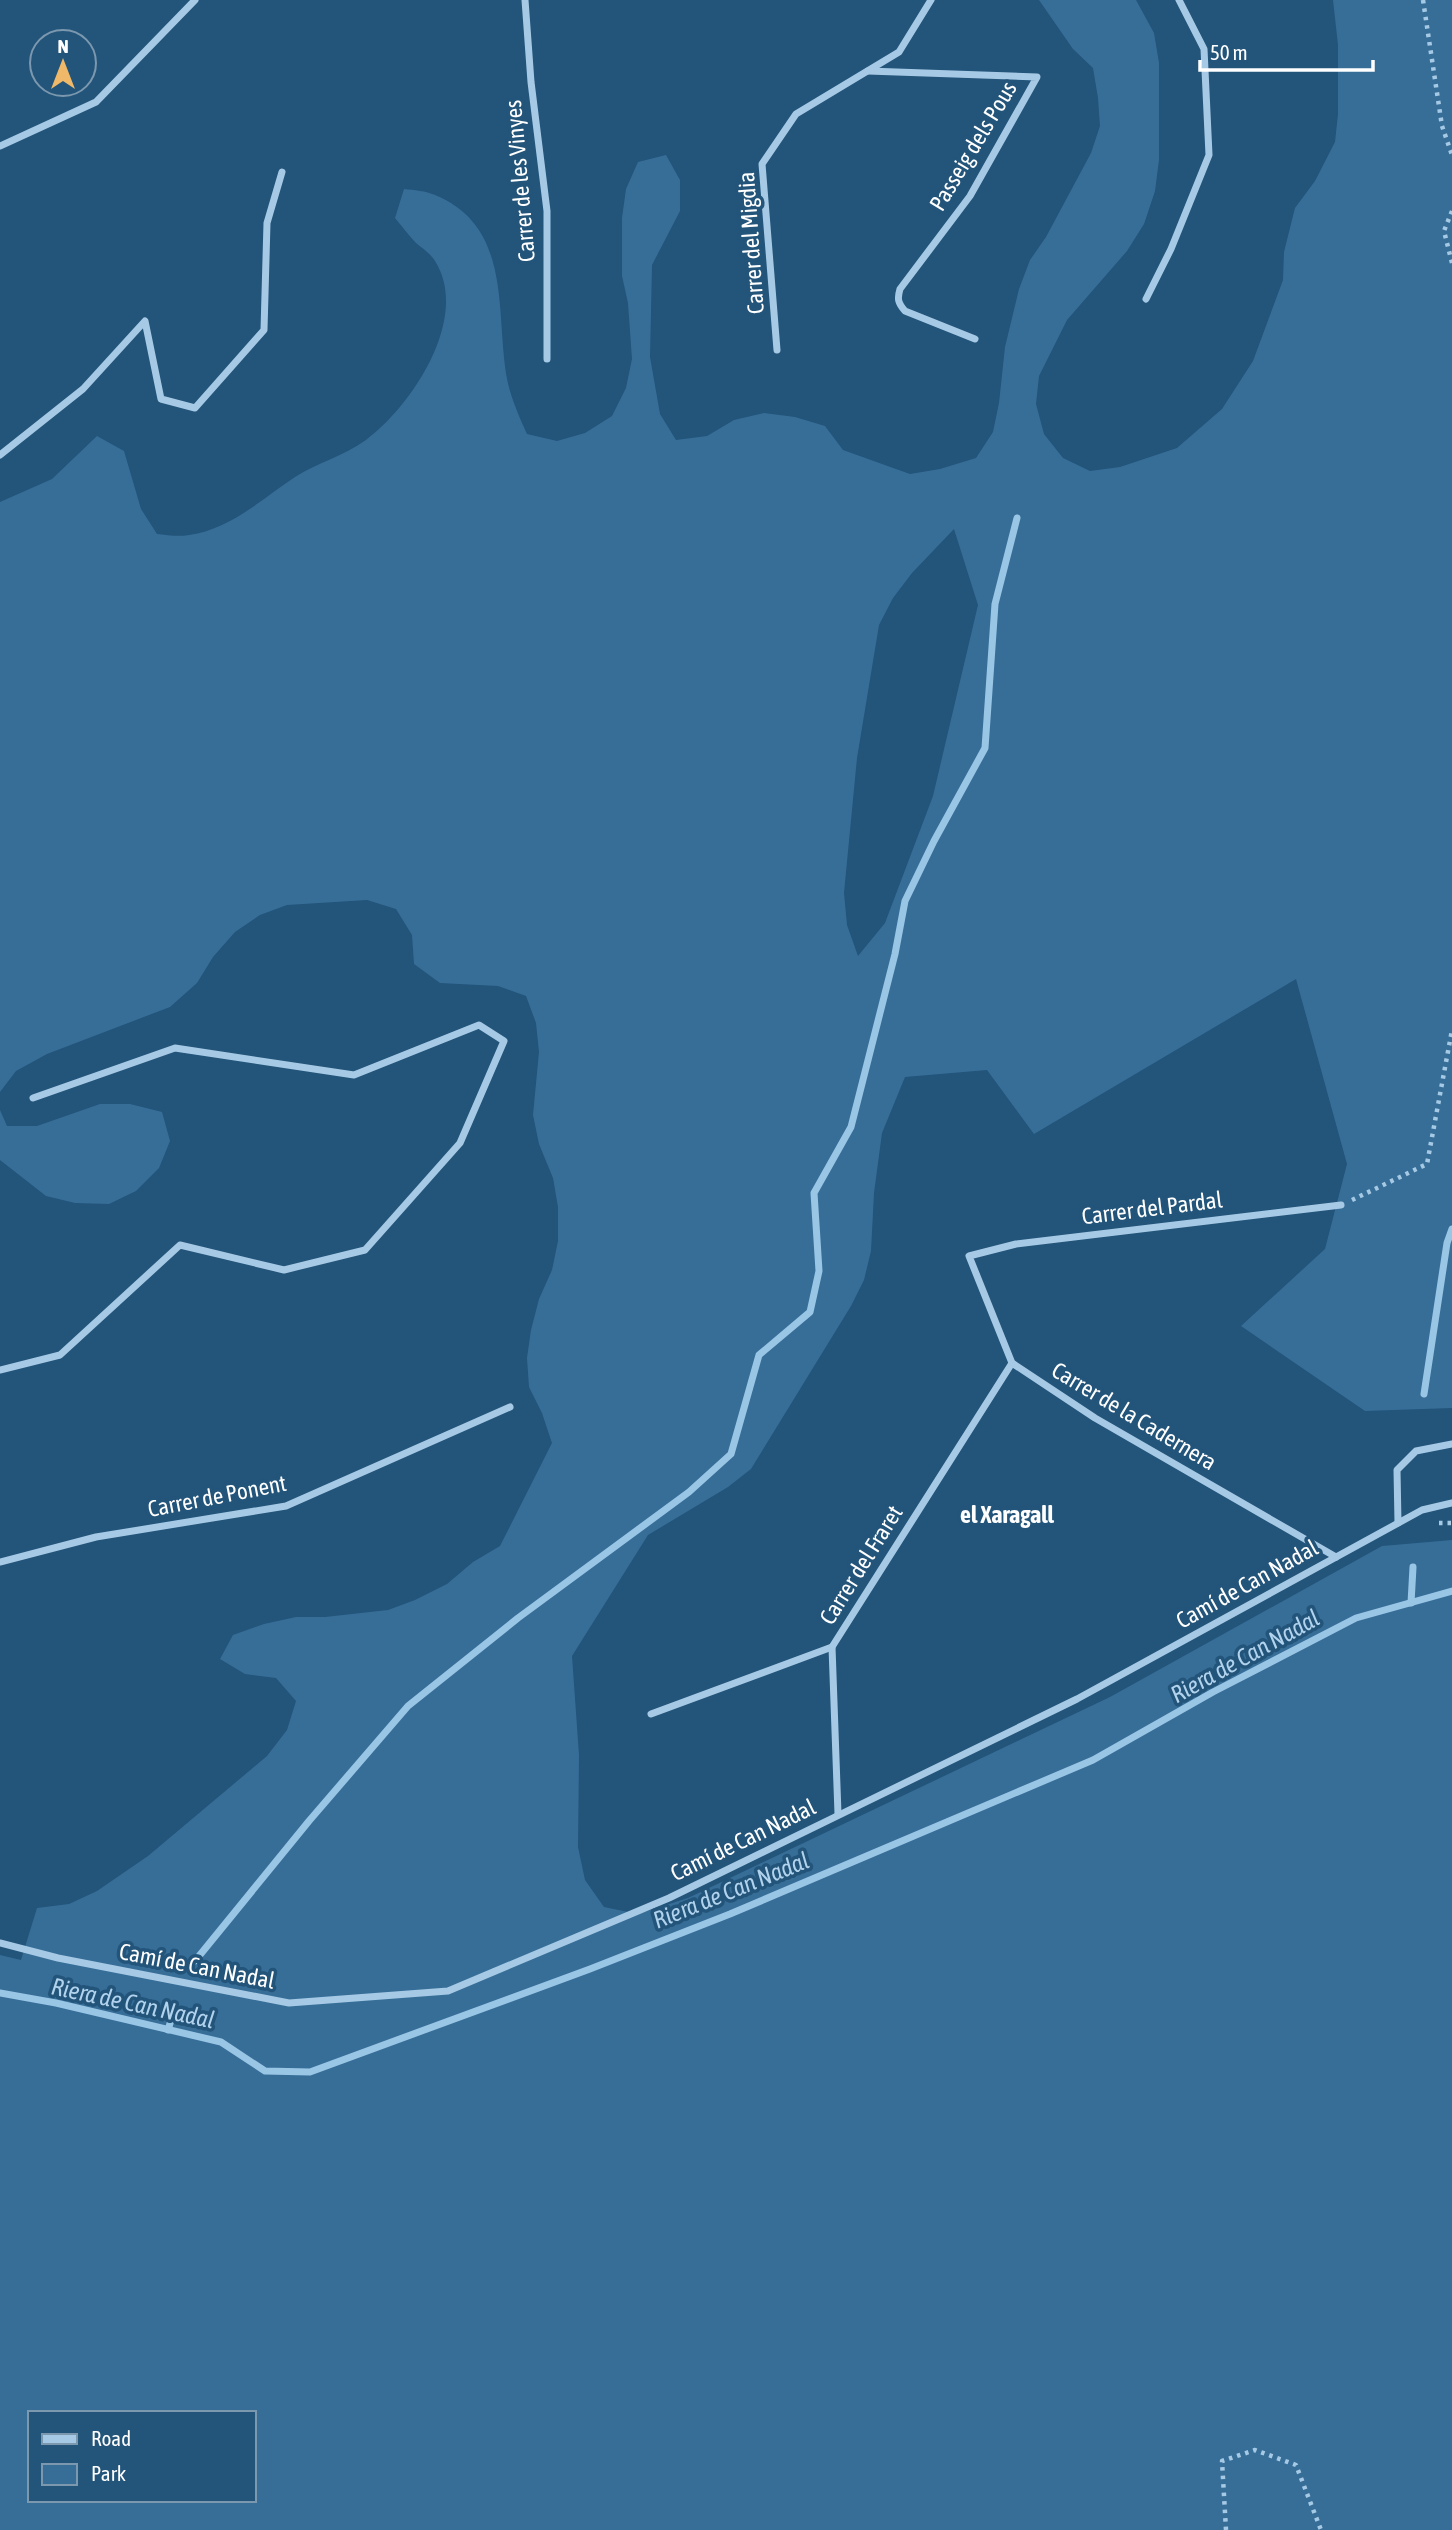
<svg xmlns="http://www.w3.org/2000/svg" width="1452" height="2530" font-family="'Asap Condensed',sans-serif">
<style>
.green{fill:#376e98;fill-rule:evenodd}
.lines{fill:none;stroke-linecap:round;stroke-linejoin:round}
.stream{stroke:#9ac6e6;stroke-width:7}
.path{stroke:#a6cae5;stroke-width:4.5;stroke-dasharray:3.5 5;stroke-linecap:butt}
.minor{stroke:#a6cae5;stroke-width:7}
.labels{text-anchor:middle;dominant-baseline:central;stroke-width:7;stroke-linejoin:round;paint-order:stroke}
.street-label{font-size:23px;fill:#fff;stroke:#23547a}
.neighbourhood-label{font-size:24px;font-weight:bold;fill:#fff;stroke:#23547a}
.water-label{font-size:24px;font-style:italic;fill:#b1d3ed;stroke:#23547a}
</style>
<rect width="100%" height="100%" fill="#23547a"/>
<g class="green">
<path d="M1039,0H1136L1154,33L1159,63V160L1155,191L1144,224L1127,251L1067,320L1039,376L1036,404L1044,434L1063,458L1090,471L1120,467L1177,448L1222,409L1253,361L1283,280L1284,252L1295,208L1315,181L1335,142L1338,114V45L1333,0H1452V1408L1365,1411L1241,1326L1325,1249L1347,1164L1296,979L1034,1134L987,1070L905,1077L882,1133L874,1193L871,1251L864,1280L851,1306L751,1469L728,1487L648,1535L572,1656L579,1755L578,1847L585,1880L604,1907L638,1914L688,1898L1110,1697L1382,1546L1452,1540V2530H0V1955L21,1960L37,1908L69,1904L97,1891L148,1856L267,1756L287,1730L296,1701L276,1678L245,1674L220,1659L233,1635L264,1624L296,1617H325L388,1610L415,1600L447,1584L473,1562L500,1546L552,1443L542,1413L529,1387L527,1358L531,1330L539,1299L552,1270L558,1241V1207L553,1178L539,1144L533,1115L539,1052L536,1023L526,996L498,986L440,983L414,964L412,935L396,909L367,900L287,905L260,915L235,932L213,957L197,983L170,1007L47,1054L16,1071L0,1092V502L52,479L97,436L124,451L141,509L157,534C167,535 178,537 189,535C231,529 260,500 295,477C317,463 344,456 366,440C411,407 471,318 435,261C431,254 422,248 416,243C408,235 402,226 395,218L404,189C414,190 426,191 435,195C513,227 495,312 507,379C511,398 519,416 527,434L557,441L585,433L612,416L626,388L632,359L628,303L622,276V218L626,189L638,162L666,155L680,180V211L652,265L650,357L660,414L676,440L707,436L734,420L764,413L795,417L825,426L843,450L910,474L940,469L976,458L993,432L999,403L1005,347L1019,289L1030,260L1046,237L1091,153L1100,126L1098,98L1093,68L1073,49ZM954,529L978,605L933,796L885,923L858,956L847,925L844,893L857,758L879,625L893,598L912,573ZM30,2413H254V2500H30Z"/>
<path d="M100,1104H130L162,1112L170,1141L159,1168L136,1191L109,1204L75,1203L46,1196L0,1160V1110L7,1126H37Z"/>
</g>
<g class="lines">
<g class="stream">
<path d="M1424,1394L1447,1243L1452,1229"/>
<path d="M1411,1603L1413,1567"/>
<path d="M195,1961L309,1821L408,1706L518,1618L689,1492L731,1454L759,1355L810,1312L819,1271L814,1193L851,1127L895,954L905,901L934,841L985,748L995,604L1017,518"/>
<path d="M0,1993L56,2003L221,2042L265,2071L310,2072L590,1969L730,1914L1093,1760L1213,1692L1356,1618L1452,1591"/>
<path d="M168,2030L175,2007"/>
</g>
<g class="path">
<path d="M1423,0L1442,126L1452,155"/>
<path d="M1452,211L1444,231L1452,263"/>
<path d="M1352,1200L1427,1164L1452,1030"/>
<path d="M1439,1523H1452"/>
<path d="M1226,2530L1222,2461L1255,2450L1296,2465L1321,2530"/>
</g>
<g class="minor">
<path d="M525,0L531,82L547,211V359"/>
<path d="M868,71L1037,77L970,196L900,289C897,299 898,303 905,311L975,339"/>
<path d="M0,146L96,102L195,0"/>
<path d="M1146,299L1171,249L1209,155L1204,49L1179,0"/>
<path d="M777,350L762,164L796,114L899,52L931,0"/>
<path d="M0,455L83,389L145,321L161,399L195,408L264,330L267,223L282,172"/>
<path d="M0,1370L60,1355L180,1245L284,1270L365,1250L460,1143L504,1041L479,1025L354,1075L175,1048L33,1098"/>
<path d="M1398,1523L1397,1470L1416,1451L1452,1444"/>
<path d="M1336,1557L1095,1418L1012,1363L969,1256L1016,1244L1341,1205"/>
<path d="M0,1562L96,1537L286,1506L510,1407"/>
<path d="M651,1714L832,1647"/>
<path d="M838,1814L832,1647L1012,1363"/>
<path d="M0,1943L58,1958L289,2003L448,1991L669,1898L1077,1699L1422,1510L1452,1503"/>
</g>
</g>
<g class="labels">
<g class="street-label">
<text transform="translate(973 146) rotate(-59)">Passeig dels Pous</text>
<text transform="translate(520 181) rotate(-95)">Carrer de les Vinyes</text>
<text transform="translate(751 243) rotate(-94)">Carrer del Migdia</text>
<text transform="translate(1152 1208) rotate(-7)">Carrer del Pardal</text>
<text transform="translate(1134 1416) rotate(31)">Carrer de la Cadernera</text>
<text transform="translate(217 1496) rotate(-11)">Carrer de Ponent</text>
<text transform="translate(861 1565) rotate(-58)">Carrer del Fraret</text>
<text transform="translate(1247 1584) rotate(-29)">Camí de Can Nadal</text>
<text transform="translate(743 1840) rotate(-26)">Camí de Can Nadal</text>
<text transform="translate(197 1966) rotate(11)">Camí de Can Nadal</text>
</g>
<g class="neighbourhood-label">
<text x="1007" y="1514">el Xaragall</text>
</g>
<g class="water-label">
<text transform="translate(1245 1656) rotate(-29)">Riera de Can Nadal</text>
<text transform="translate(731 1890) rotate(-22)">Riera de Can Nadal</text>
<text transform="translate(133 2003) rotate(12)">Riera de Can Nadal</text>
</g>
</g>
<rect x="28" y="2411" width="228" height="91" fill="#23547a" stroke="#7b98af" stroke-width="2"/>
<rect x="42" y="2434" width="35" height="10" fill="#a6cae5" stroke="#7b98af" stroke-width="2"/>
<text x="91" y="2446" font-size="21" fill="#ffffff">Road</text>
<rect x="42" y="2464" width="35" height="21" fill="#376e98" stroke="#7b98af" stroke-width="2"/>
<text x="91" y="2481" font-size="21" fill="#ffffff">Park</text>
<g transform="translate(63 63)"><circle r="33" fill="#23547a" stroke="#7b98af" stroke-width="2"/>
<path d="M0-5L12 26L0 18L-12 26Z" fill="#efb969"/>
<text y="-10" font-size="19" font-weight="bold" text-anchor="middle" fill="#ffffff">N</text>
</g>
<path d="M1200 60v10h173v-10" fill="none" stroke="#ffffff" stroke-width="3.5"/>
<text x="1210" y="60" font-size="21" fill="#ffffff" stroke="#23547a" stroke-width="5" paint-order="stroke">50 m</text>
</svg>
